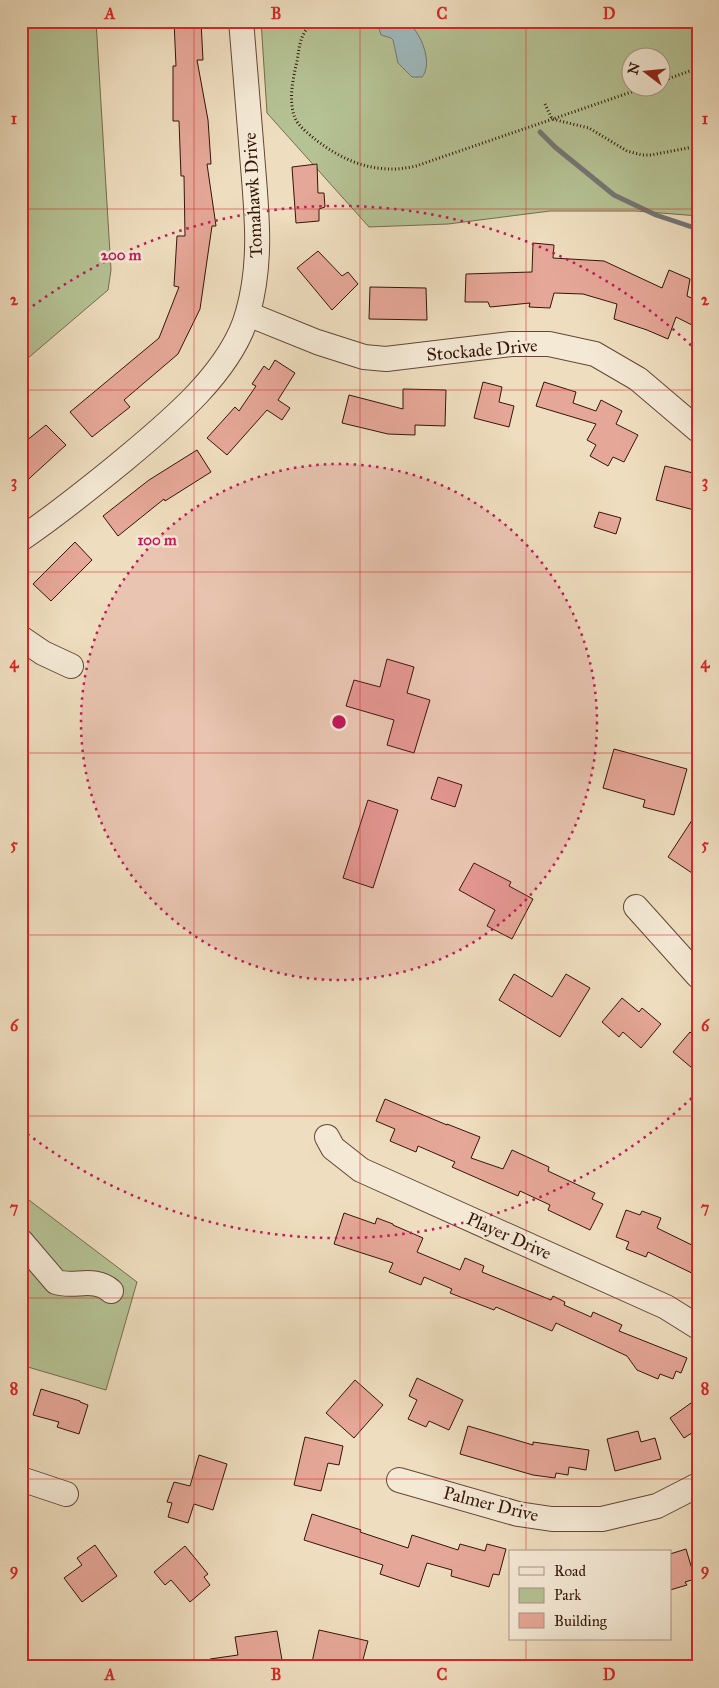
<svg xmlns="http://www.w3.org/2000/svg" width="719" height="1688" font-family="'IM FELL Great Primer',serif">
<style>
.green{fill:#b5c294;stroke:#766c4e;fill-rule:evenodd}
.water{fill:#9eb9bc;stroke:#747774}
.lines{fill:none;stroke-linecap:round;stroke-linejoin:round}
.stream{stroke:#747774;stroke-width:5}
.building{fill:#e5a797;stroke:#361509}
.minor-casing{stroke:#644736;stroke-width:26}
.path{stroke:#361509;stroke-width:3;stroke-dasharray:1 2.5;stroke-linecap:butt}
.minor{stroke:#f4e9d5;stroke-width:24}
.grid{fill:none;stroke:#d62828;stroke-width:1;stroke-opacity:0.55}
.ring{fill:none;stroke:#c2185b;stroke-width:2.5;stroke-dasharray:2.5 5}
.labels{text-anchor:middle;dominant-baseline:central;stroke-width:5;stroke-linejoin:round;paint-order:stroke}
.street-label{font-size:18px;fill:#361509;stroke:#f4e9d5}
.centre{fill:#c2185b;stroke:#f4e9d5;stroke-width:2.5}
.ring-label{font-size:15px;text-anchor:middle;font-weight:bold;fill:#c2185b;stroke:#f4e9d5;stroke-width:5;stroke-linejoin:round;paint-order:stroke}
.neatline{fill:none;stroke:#d62828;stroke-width:2}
.grid-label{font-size:16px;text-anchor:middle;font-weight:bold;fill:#d62828}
</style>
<rect width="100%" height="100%" fill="#eeddbe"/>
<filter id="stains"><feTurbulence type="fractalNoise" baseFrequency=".004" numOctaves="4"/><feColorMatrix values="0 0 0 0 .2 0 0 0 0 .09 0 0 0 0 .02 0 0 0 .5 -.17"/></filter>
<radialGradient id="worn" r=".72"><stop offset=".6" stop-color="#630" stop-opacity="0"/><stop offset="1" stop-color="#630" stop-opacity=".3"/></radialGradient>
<g class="green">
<path d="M21,21H96L111,270L108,290L21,364Z"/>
<path d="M261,21H698V216L636,211H550L448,224L369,227L267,113ZM632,58H662V88H632Z"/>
<path d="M21,1194L137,1282L106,1390L21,1365Z"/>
</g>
<path class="water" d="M380,21H406C420,30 434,63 422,77H412L398,63L393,40L391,38L381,35L378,25Z"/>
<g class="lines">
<path class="stream" d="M540,132L555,147L614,195L656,215L698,229"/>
</g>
<g class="building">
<path d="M174,21H201L203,60H197L208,120L211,164H207L216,226H212L200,309L178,354L124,400L130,407L92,437L70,412L159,338L179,287L174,286L177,236H185L184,176H181L179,121H173V66H176Z"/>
<path d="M317,164L318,193H324L325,207L319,209V221L296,223L292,167Z"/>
<path d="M533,243L554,245L553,258L604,261L662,288L669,270L690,279L687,296L698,301V313L694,326L676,317L668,339L647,330L614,319L617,304L583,294L554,293L550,308L529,307L530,303L490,307L488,302H465L466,274L532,272Z"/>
<path d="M318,251L342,276L348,272L358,284L332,310L297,268Z"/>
<path d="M370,287L426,288L427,320L369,319Z"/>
<path d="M275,360L295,373L278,400L290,408L282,420L267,410L227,455L207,438L235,407L239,411L256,386L252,384L264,366L269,370Z"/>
<path d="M483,382L502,387L499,402L514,406L509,427L474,418Z"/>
<path d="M544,382L576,392L573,403L596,411L601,400L622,411L616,424L638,435L624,462L613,457L608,466L590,456L596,445L587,440L596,424L536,406Z"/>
<path d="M403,389L446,390L445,426L415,425V435L388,434L342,423L349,395L403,409Z"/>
<path d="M46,425L66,445L21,486V445Z"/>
<path d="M197,450L211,472L165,501L164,499L118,536L103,516L149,480Z"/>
<path d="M665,466L693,473L692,479L698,480V511L656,500Z"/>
<path d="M599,512L621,518L616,534L594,527Z"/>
<path d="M75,542L92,560L51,601L33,584Z"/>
<path d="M387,659L414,667L407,693L430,700L414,753L387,745L394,720L346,706L354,680L380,687Z"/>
<path d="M614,749L687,769L674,815L643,807L645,800L603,788Z"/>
<path d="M438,777L462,785L455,807L431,799Z"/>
<path d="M368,800L398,810L373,888L343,878Z"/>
<path d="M698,811V877L668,857Z"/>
<path d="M474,863L511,882L509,886L533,899L512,939L487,926L495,910L459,890Z"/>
<path d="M514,974L552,997L566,974L590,988L560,1037L499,1000Z"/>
<path d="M622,998L639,1012L642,1008L661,1024L641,1048L623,1032L619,1037L602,1022Z"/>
<path d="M690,1032L698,1039V1073L673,1052Z"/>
<path d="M385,1099L447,1125V1124L480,1137L471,1158L503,1169L512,1150L549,1167L548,1171L595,1193L592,1199L603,1204L590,1230L548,1210L550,1205L520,1191L518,1196L452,1167L455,1162L418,1146L416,1152L390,1141L395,1129L376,1121Z"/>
<path d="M626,1210L640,1215L642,1211L661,1218L657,1228L698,1248V1276L648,1252L646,1257L626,1249L629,1242L616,1237Z"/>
<path d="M344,1213L375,1224L377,1218L393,1224V1225L423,1238L417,1252L460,1270L465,1258L484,1266L482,1272L551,1300L553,1296L565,1302L564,1305L591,1317L593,1312L622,1325L619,1331L687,1358L681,1373L676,1371L673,1379L660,1374L658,1379L637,1370L627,1356L556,1323L552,1331L496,1307L494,1310L450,1293L452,1289L424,1277L421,1285L389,1272L393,1263L334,1244Z"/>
<path d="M417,1378L463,1400L449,1430L429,1421L426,1427L408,1419L417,1400L409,1396Z"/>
<path d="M355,1380L383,1405L354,1438L326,1413Z"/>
<path d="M41,1389L80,1401V1402L88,1405L79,1434L57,1427L59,1422L33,1415Z"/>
<path d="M698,1398V1429L684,1438L670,1418Z"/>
<path d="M468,1426L533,1445V1442L589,1450L586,1470L569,1467L568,1475L556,1473L555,1478L533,1475L460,1454Z"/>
<path d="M638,1431L641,1442L655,1438L661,1459L615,1471L607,1439Z"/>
<path d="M305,1437L343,1446L339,1465L328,1463L321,1491L294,1485Z"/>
<path d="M199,1455L227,1464L213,1510L194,1504L188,1523L168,1517L172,1503L167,1502L174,1482L190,1486Z"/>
<path d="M312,1514L361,1530L360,1532L408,1548L412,1535L458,1550L460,1544L485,1551L487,1544L506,1549L499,1575L493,1574L489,1587L451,1576L452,1570L427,1563L419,1587L380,1574L383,1565L304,1540Z"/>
<path d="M95,1545L117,1576L82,1602L64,1578L82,1565L77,1558Z"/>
<path d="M185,1546L208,1574L204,1577L210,1585L190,1602L171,1580L165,1585L154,1572Z"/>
<path d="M686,1549L695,1579L685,1582L687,1585L670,1590V1554Z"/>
<path d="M319,1630L368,1641L361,1667H311Z"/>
<path d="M277,1631L282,1660L252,1664V1667H211L210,1659L238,1655L235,1637Z"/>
</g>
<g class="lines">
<g class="minor-casing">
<g id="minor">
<path d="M248,314L317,342L364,357L386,359L511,344H549L595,354L638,379L698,430"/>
<path d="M21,539C55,516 86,491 118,465C165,426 232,373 248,312C263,259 256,207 252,154C248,109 245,65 241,21"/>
<path d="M21,638L43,653L71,666"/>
<path d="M636,907L698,976"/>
<path d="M327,1137L333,1148L361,1170L666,1307L698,1327"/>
<path d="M21,1241L56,1282C74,1288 95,1276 111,1291"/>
<path d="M21,1479L66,1494"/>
<path d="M399,1480L518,1514L552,1519H602L657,1506L698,1485"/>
</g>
</g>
<g class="path">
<path d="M316,21C300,31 300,44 297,61C293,79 288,100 295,118C299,127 309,134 316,140C346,163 378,175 416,166L643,88"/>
<path d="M662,81L698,68"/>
<path d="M545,104L552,119L589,128L627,151L642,155H651L693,147"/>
</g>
<use href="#minor" class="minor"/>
</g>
<path class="grid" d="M194,21V1667M360,21V1667M526,21V1552M21,209H698M21,390H698M21,572H698M21,753H698M21,935H698M21,1116H698M21,1298H698M21,1479H698M526,1639V1667"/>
<circle cx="339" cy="722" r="258" fill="#c2185b" fill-opacity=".12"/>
<g class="ring">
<circle cx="339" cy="722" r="258"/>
<path d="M697 1093A516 516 0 0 1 21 1129M21 315A516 516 0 0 1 697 351"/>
</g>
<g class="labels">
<g class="street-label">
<text transform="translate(253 195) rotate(-93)">Tomahawk Drive</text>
<text transform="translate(482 350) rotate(-5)">Stockade Drive</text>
<text transform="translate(509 1236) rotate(24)">Player Drive</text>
<text transform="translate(491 1504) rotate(14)">Palmer Drive</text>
</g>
</g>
<circle cx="339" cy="722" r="8" class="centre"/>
<g class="ring-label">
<text x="121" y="260">200 m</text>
<text x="157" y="545">100 m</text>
</g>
<rect width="719" height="1688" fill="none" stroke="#eeddbe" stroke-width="55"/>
<rect x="509" y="1550" width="162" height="90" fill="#f4e9d5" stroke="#a89483"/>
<rect x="519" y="1567" width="25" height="8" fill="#f4e9d5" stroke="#a89483"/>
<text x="554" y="1576" font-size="15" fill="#361509">Road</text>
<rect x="519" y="1588" width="25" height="15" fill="#b5c294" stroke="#a89483"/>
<text x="554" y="1600" font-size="15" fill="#361509">Park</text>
<rect x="519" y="1613" width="25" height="15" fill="#e5a797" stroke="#a89483"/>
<text x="554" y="1626" font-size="15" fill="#361509">Building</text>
<g transform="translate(646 72) rotate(286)"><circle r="24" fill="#f4e9d5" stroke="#a89483"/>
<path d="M0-4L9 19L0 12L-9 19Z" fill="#8f2418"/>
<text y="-8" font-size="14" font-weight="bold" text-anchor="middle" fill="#361509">N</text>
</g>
<rect x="28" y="28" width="664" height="1632" class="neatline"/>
<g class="grid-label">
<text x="110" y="19">A</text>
<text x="276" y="19">B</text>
<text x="442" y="19">C</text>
<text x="609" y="19">D</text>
<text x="14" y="124">1</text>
<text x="705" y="124">1</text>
<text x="14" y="305">2</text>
<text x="705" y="305">2</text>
<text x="14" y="487">3</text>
<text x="705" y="487">3</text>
<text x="14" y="668">4</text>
<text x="705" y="668">4</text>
<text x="14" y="850">5</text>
<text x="705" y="850">5</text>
<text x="14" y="1031">6</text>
<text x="705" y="1031">6</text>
<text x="14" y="1213">7</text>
<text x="705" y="1213">7</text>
<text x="14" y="1394">8</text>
<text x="705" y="1394">8</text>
<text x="14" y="1575">9</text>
<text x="705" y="1575">9</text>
<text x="110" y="1680">A</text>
<text x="276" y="1680">B</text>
<text x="442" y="1680">C</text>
<text x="609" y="1680">D</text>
</g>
<rect width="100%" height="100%" filter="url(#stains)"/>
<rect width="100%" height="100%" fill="url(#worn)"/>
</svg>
